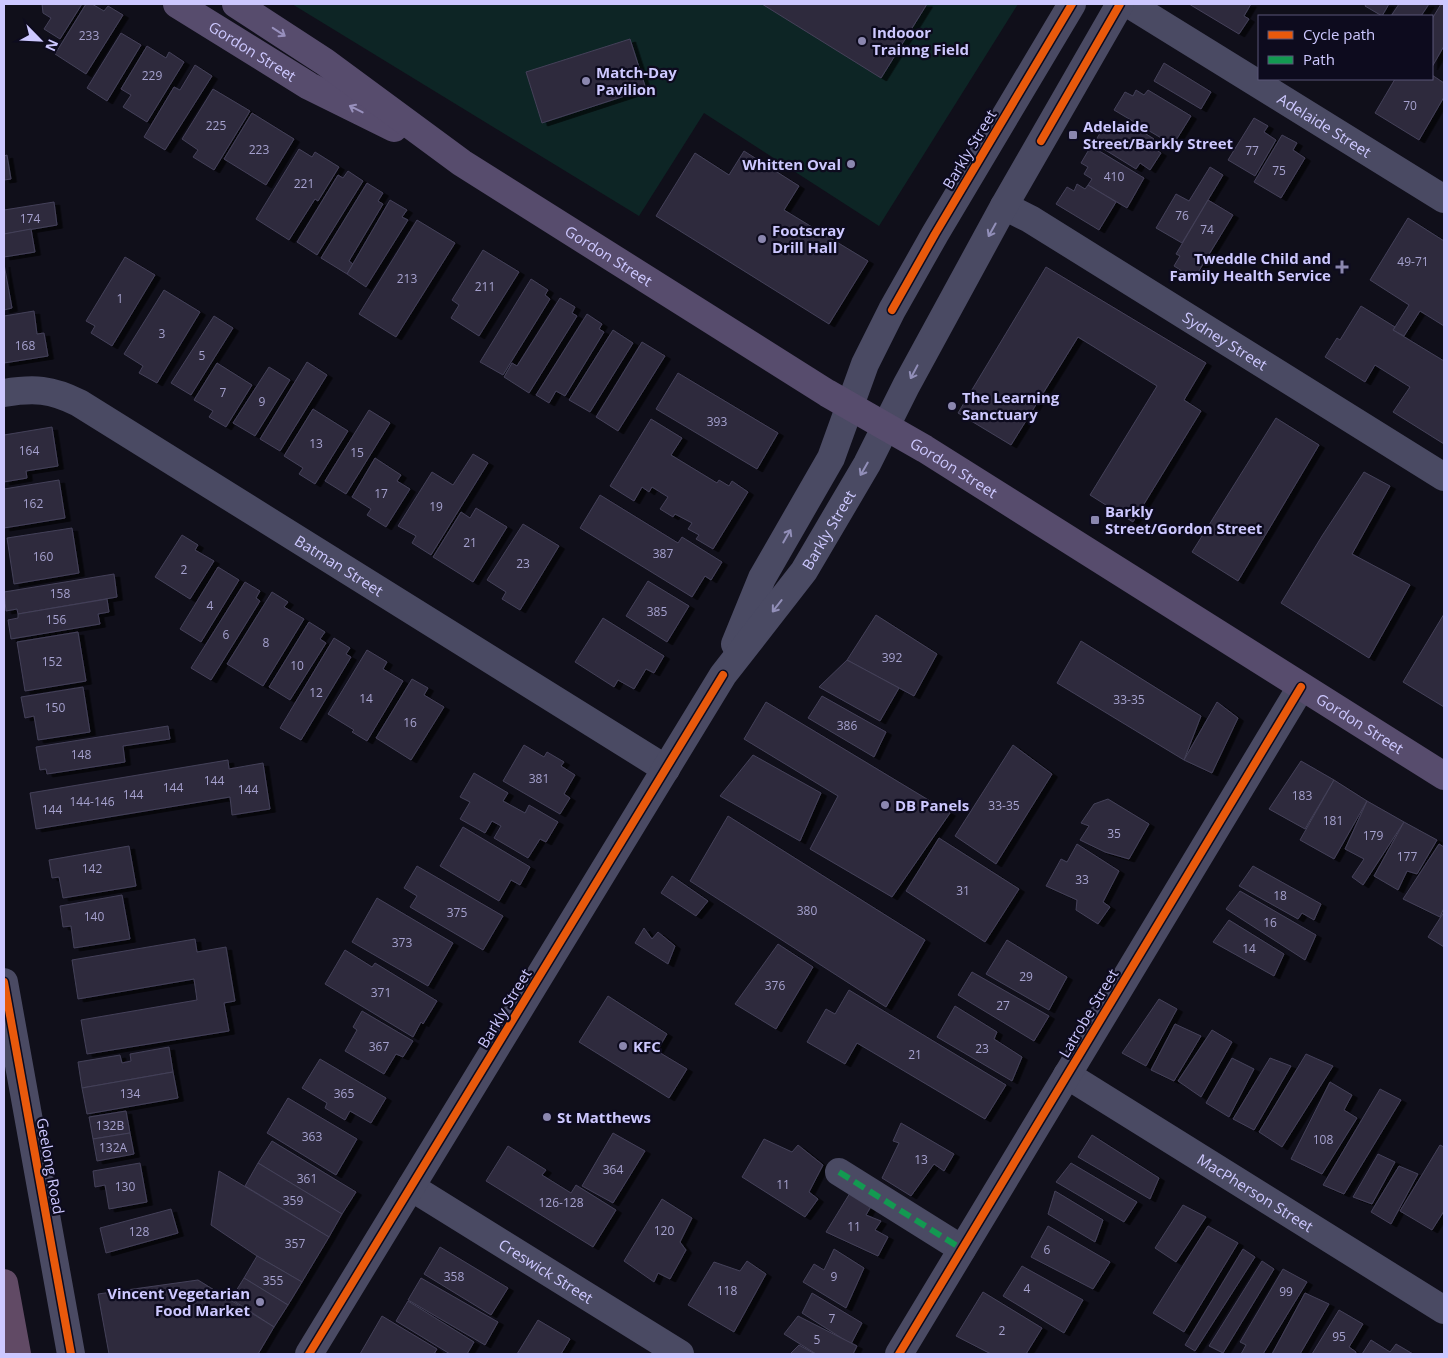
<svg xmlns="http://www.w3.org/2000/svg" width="1448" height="1358" font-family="'Open Sans',sans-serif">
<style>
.green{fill:#0d2525}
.building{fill:#2e2c3d;stroke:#444059;filter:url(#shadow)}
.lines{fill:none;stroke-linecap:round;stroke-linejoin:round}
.minor{stroke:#4a4a63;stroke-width:28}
.major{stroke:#574c6d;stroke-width:28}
.highway{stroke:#614a65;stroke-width:28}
.quiet{stroke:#139951;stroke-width:6;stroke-dasharray:12 6;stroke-linecap:butt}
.cycleway-casing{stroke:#0d0b1e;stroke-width:11}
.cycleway{stroke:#e8590c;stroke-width:8}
.oneway{stroke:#9890bd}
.oneway2{stroke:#928fb9}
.poi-dot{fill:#8b87af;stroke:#0d0b1e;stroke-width:2}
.labels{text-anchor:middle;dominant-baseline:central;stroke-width:4.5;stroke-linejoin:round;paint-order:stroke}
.number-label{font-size:12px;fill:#a5a1ce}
.poi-label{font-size:15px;font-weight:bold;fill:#cdc8ff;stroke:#0d0b1e;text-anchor:start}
.street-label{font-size:15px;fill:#cdc8ff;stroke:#0d0b1e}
</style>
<defs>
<filter id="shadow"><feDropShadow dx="5.5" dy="3" stdDeviation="0" flood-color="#0009"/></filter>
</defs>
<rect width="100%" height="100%" fill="#100f1a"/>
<path class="green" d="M292,4H1018L879,226L704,113L639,216Z"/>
<g class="building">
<path d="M42,4H82L60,39L44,29L51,18L43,13Z"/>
<path d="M86,4H92L104,11L108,6L123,15L86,74L55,54Z"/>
<path d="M762,4H927L881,78Z"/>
<path d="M1189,4H1251L1244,16L1249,19L1239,34Z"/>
<path d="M1366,4H1389L1382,16L1365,6Z"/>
<path d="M1399,4H1429L1421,16H1391Z"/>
<path d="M1441,4H1444V46L1432,67V19Z"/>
<path d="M121,33L141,45L107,101L87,88Z"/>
<path d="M630,39L646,89L542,123L526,72Z"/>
<path d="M147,46L166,58L169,52L184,62L147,122L123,107L131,95L121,89Z"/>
<path d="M1164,63L1211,92L1201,109L1154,81Z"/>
<path d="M195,65L212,76L165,150L144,137L174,87L180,90Z"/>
<path d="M1432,75L1444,83V97L1419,140L1375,113L1395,79H1432Z"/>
<path d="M213,89L250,111L214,170L193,157L198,150L182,139Z"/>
<path d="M1136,90L1144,95L1148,90L1191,116L1173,145L1114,110L1125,92L1133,96Z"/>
<path d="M252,113L294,139L266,185L224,159Z"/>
<path d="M1254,118L1268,126L1264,132L1276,140L1255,176L1228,160Z"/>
<path d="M1127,122L1154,139L1150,146L1161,153L1150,170L1140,163L1136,169L1094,143L1105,125L1113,129L1116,123L1124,128Z"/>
<path d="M1282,135L1297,143L1293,150L1305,158L1281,198L1254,182Z"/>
<path d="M1091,146L1144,178L1127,208L1088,185L1092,179L1084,174L1088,167L1081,163Z"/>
<path d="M299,149L312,157L315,152L339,167L318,201L315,199L289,240L256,219Z"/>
<path d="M744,151L799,186L784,210L868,261L829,324L656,216L695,153L729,175Z"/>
<path d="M7,155L11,179L4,180V156Z"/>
<path d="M1210,167L1223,175L1182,243L1156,228L1176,194L1189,201Z"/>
<path d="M348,171L363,181L317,255L297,242L338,175L343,178Z"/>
<path d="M367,183L383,193L378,201L383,204L349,261L353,264L347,274L321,258Z"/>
<path d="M1077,184L1085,189L1088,185L1116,202L1099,230L1056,204L1067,187L1074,191Z"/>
<path d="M390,200L407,210L402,217L408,220L366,287L347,274Z"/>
<path d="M1208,200L1233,215L1194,279L1174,266L1180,256L1176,254Z"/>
<path d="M54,202L57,225L4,234V210Z"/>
<path d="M1408,218L1444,241V326L1420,311L1404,336L1393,330L1409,305L1370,280Z"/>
<path d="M417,220L455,243L396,337L359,314Z"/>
<path d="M31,229L35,252L4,257V234Z"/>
<path d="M483,250L519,272L479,336L451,318L459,305L452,300Z"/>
<path d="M125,257L155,275L112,346L91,333L95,326L86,321Z"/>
<path d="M4,264L12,308L4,310Z"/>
<path d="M1046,267L1206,363L1184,400L1201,411L1133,522L1090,495L1157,386L1078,337L1011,445L958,413Z"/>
<path d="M531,279L548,290L545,295L550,299L503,375L480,362Z"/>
<path d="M164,290L200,312L157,383L139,373L143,366L124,354Z"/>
<path d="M560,298L575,307L572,313L577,316L529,393L504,377L512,363L517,366Z"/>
<path d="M1361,306L1395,327L1393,330L1444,361V444L1393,412L1410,387L1375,365L1365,382L1325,357L1337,338L1340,340Z"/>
<path d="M34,311L37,334L44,333L48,356L4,363V316Z"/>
<path d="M587,314L602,324L599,329L604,332L565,396L556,391L549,403L536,395Z"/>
<path d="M214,316L233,328L191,395L171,383Z"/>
<path d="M613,330L633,343L590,412L569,400Z"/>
<path d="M642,342L665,356L618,431L596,417Z"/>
<path d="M307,362L327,375L280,451L260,439Z"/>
<path d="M217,363L252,385L226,427L209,417L213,411L194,400Z"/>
<path d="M269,367L290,380L255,436L233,423Z"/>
<path d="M678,373L778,433L757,469L656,409Z"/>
<path d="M313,409L348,431L315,484L299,474L303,468L284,456Z"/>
<path d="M369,410L390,423L346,494L325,481Z"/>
<path d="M1276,418L1319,445L1238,581L1192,552Z"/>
<path d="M651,419L682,438L671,455L717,483L719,480L729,486L732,481L748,492L713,549L696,539L699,535L688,529L692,523L675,514L673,517L660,509L668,497L652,487L649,492L642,487L634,501L610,486Z"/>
<path d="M52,427L58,466L26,471L27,478L4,482V435Z"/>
<path d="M473,454L488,463L431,555L412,543L416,536L398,526L432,472L453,485Z"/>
<path d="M375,458L401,475L397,481L410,489L386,527L367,515L371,509L352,497Z"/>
<path d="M1364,472L1390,486L1352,554L1410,585L1369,658L1281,603L1322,536Z"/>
<path d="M59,480L65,518L4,528V489Z"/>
<path d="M600,495L678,543L682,537L722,562L711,580L705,576L692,597L580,528Z"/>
<path d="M476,508L507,527L473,582L433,557L461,512L470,518Z"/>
<path d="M523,524L559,546L520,610L502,599L506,592L487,580Z"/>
<path d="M72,528L79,573L14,584L7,538Z"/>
<path d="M182,535L198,545L195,550L214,561L190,599L155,577Z"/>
<path d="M218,567L239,580L201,642L180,629Z"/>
<path d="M114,574L117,597L18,614L17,609L6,611L4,592Z"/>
<path d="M648,581L689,606L667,642L626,616Z"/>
<path d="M245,582L260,591L256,598L260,601L211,680L191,668Z"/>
<path d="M272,592L288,602L284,607L304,619L263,686L227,664Z"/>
<path d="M107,599L109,612L98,614L100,624L11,639L8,620L18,618V614Z"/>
<path d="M1444,614V707L1403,682Z"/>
<path d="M876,615L937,654L914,696L847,660Z"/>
<path d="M603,618L664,656L654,673L646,669L634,689L618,680L614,687L575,662Z"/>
<path d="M309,622L325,632L320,639L326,643L290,700L269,687Z"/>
<path d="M78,632L86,681L25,691L17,642Z"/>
<path d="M334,638L350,648L346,654L351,657L301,740L280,728Z"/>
<path d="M1081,641L1201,716L1184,760L1057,683Z"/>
<path d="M367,650L387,662L383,669L403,681L367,741L352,732L354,730L328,714Z"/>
<path d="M847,660L899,688L880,721L819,687Z"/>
<path d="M412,679L428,688L424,695L444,707L411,760L376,738Z"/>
<path d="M83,687L90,732L38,740L34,716L25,718L21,697Z"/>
<path d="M822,696L886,732L874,757L808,718Z"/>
<path d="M766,702L950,813L892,897L810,849L838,796L744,739Z"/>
<path d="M1217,702L1238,718L1212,773L1184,760Z"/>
<path d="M168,726L170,739L123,746L125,762L47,774L46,769L40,770L36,747Z"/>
<path d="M524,745L544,757L547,752L564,762L561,766L575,775L564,794L570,798L560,814L503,781Z"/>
<path d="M1013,745L1052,774L996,864L955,836Z"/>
<path d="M753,755L821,793L800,841L720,796Z"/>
<path d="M228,760L229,769L263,763L270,809L232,815L230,797L36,829L30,793Z"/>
<path d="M1301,761L1334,780L1305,829L1269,809Z"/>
<path d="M474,773L508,793L503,801L525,813L529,805L558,822L546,842L540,839L528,858L494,838L501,826L492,821L485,833L460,819L470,802L460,797Z"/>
<path d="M1334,780L1367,801L1334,859L1300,840Z"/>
<path d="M1108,799L1149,824L1129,859L1105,852L1080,840L1089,826L1081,823L1094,804Z"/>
<path d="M1367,801L1404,822L1363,885L1352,877L1364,859L1345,849Z"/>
<path d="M728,816L925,940L886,1007L690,881Z"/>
<path d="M1404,822L1437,840L1417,874L1407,871L1398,890L1374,876Z"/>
<path d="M463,827L530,867L520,885L511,880L499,901L440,866Z"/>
<path d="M939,838L1019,889L985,942L906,891Z"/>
<path d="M1077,844L1119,871L1103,902L1110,907L1098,924L1076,910L1077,900L1046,886L1061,859L1067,862Z"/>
<path d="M1439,844L1444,847V908L1440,917L1403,899Z"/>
<path d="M129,846L136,886L63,898L59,877L52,878L49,860Z"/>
<path d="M417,866L503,916L483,950L410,907L417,896L404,888Z"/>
<path d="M1253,866L1321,904L1314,920L1302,913L1298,919L1239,886Z"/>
<path d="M672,876L708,901L696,916L661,893Z"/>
<path d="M1240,891L1316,935L1305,960L1226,909Z"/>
<path d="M122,895L130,939L74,948L71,926L63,927L60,906Z"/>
<path d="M377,898L453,943L428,986L352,942Z"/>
<path d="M1444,912V947L1428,937Z"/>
<path d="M1229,920L1284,954L1274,976L1213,942Z"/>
<path d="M644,928L652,939L658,932L675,946L668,964L635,943Z"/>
<path d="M195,939L197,952L226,947L235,1001L224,1003L229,1031L87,1054L81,1020L197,1000L194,979L78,999L72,960Z"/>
<path d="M1007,940L1067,977L1049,1010L986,974Z"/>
<path d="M778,944L813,967L776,1029L735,1004Z"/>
<path d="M345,950L372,967L375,963L437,1001L423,1024L421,1022L413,1037L325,984Z"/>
<path d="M972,972L1049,1016L1034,1041L958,995Z"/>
<path d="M849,990L1006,1085L985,1119L857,1043L845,1064L807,1042L826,1009L835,1014Z"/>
<path d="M608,996L667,1034L657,1051L687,1069L669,1098L579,1042Z"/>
<path d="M1159,999L1177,1009L1146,1066L1122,1053Z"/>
<path d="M955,1006L997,1032L994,1039L1022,1057L1012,1081L937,1037Z"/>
<path d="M362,1011L413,1041L403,1057L396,1054L384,1074L345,1051L357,1030L353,1027Z"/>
<path d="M1175,1024L1201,1036L1174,1081L1151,1070Z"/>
<path d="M1212,1030L1232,1042L1201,1097L1178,1081Z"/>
<path d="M169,1047L173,1072L82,1088L78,1062L120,1055L122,1063L131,1061L130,1054Z"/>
<path d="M1306,1054L1333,1066L1282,1147L1259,1132Z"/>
<path d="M1232,1058L1254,1069L1229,1117L1206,1103Z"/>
<path d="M1270,1058L1291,1066L1254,1130L1233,1119Z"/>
<path d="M320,1059L386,1098L371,1123L350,1111L345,1120L325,1108L327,1103L302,1088Z"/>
<path d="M173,1072L178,1098L87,1114L82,1088Z"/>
<path d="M1330,1082L1352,1095L1344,1110L1357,1118L1322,1174L1291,1159Z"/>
<path d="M1380,1089L1401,1100L1344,1194L1323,1185Z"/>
<path d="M288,1098L357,1139L336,1175L267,1133Z"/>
<path d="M126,1111L130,1133L93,1139L89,1117Z"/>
<path d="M901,1123L954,1154L944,1171L934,1164L911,1196L882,1178L899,1143L893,1141Z"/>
<path d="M130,1133L134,1154L97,1161L93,1139Z"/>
<path d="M613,1133L645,1151L613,1203L582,1186Z"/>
<path d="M1092,1135L1159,1178L1150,1199L1078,1157Z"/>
<path d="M764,1139L792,1152L798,1145L823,1165L809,1192L818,1199L805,1217L742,1177Z"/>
<path d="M272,1141L356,1192L342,1214L258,1163Z"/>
<path d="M1440,1145L1444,1147V1211L1432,1230L1400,1211Z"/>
<path d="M508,1146L546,1170L542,1175L571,1193L576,1185L616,1210L593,1247L486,1181Z"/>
<path d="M1378,1154L1395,1162L1372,1204L1353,1197Z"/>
<path d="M140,1163L147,1202L109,1209L105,1185L95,1187L93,1171Z"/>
<path d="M258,1163L342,1214L329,1237L245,1186Z"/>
<path d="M1071,1163L1137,1202L1124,1222L1056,1182Z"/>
<path d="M1399,1166L1418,1174L1391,1224L1371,1212Z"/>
<path d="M219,1171L329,1237L302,1282L257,1256L211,1225Z"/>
<path d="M1055,1191L1103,1220L1095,1242L1048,1214Z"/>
<path d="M850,1193L873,1203L866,1215L881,1221L875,1230L888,1237L878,1256L826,1232Z"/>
<path d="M662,1199L692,1218L680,1242L686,1250L670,1279L658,1273L654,1282L624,1261Z"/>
<path d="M1183,1205L1206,1217L1176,1262L1155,1248Z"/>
<path d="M171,1209L178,1233L106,1253L100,1228Z"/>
<path d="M1048,1226L1110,1262L1093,1289L1031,1257Z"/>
<path d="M1208,1226L1238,1243L1184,1332L1153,1313Z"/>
<path d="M440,1247L508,1288L491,1315L424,1274Z"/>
<path d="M834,1249L864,1268L846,1308L803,1282L814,1264L824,1270Z"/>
<path d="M1243,1249L1255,1257L1195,1351L1185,1345Z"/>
<path d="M257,1256L302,1282L288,1305L244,1278Z"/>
<path d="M747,1261L766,1274L734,1332L688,1305L714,1262L740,1271Z"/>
<path d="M1262,1261L1274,1269L1223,1353L1209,1346Z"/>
<path d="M1022,1266L1083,1300L1064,1333L1003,1296Z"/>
<path d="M1283,1269L1307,1282L1263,1354H1241L1246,1345L1240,1342Z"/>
<path d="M244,1278L288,1305L274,1327L231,1299Z"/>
<path d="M421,1278L498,1322L485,1345L408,1300Z"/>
<path d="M198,1280L274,1327L258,1354H109L98,1294Z"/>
<path d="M983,1292L1042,1328L1026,1354H991L956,1336Z"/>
<path d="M812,1293L862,1323L851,1344L802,1313Z"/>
<path d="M1305,1293L1329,1304L1300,1354H1272Z"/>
<path d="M408,1301L474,1342L467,1354H450L396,1321Z"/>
<path d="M1339,1310L1363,1324L1349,1347L1356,1352L1355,1354H1312Z"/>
<path d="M382,1316L437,1349L434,1354H360Z"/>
<path d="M798,1316L857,1346L853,1354H816L784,1334Z"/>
<path d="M538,1320L570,1339L561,1354H517Z"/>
<path d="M1371,1340L1390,1352L1396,1344L1413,1354H1362Z"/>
<path d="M799,1345L815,1354H790Z"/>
</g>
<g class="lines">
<g class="minor">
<path id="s1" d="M1129,4L1444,199"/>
<path id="s2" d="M1004,206L1030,219L1444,477"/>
<path id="s3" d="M4,393C34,388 51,389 79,403L666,769"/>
<path d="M735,644L762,578L831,458L865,364L892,310L935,234L1072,4"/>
<path d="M4,982L71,1354"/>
<path id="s4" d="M1067,1075L1444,1310"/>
<path d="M839,1172L962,1249"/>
<path id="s5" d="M411,1187L680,1354"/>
<path id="s6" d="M309,1354L723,675L804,571L867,464L906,386L1004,206L1120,4"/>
<path d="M899,1354L1301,687"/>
</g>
<g class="major">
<path id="s7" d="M177,4L309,86L394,128"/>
<path id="s8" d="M236,4L325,62L462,163L827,393L925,449L1444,776"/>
</g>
<path class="highway" d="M4,1283L17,1354"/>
<path class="quiet" d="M839,1172L962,1249"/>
<g class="cycleway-casing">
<g id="cycleway">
<path d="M1041,141L1120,4"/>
<path d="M892,310L935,234L1072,4"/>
<path d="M4,982L71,1354"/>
<path d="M309,1354L723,675"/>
<path d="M899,1354L1301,687"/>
</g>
</g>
<use href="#cycleway" class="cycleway"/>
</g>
<defs><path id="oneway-shaft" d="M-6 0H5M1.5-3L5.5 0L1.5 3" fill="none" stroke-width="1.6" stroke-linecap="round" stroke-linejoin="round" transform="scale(1.25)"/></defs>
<g class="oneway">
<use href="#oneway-shaft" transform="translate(279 32) rotate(33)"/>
<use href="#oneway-shaft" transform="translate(356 109) rotate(-153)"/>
</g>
<g class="oneway2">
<use href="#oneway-shaft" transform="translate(992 230) rotate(119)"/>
<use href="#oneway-shaft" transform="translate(914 372) rotate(118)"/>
<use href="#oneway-shaft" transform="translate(864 469) rotate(120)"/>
<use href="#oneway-shaft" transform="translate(787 536) rotate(-60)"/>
<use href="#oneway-shaft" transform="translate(777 606) rotate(128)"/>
</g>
<g class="poi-dot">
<circle cx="862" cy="41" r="5"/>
<circle cx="586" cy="81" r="5"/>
<rect x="1068" y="130" width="10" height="10" rx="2.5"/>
<circle cx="851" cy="164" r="5"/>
<circle cx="762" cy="239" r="5"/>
<path d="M1339.5 259.5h5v5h5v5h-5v5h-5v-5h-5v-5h5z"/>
<circle cx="952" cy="406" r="5"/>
<rect x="1090" y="515" width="10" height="10" rx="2.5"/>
<circle cx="885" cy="805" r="5"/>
<circle cx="623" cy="1046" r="5"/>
<circle cx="547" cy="1117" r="5"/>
<circle cx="260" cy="1302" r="5"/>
</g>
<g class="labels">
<g class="number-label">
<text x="89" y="35">233</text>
<text x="152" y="75">229</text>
<text x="1410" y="105">70</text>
<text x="216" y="125">225</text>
<text x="259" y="149">223</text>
<text x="1252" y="150">77</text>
<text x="1279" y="170">75</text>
<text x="1114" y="176">410</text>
<text x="304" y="183">221</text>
<text x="1182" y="215">76</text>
<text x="30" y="218">174</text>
<text x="1207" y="229">74</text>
<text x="1413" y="261">49-71</text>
<text x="407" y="278">213</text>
<text x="485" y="286">211</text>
<text x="120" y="298">1</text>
<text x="162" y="333">3</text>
<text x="25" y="345">168</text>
<text x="202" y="355">5</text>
<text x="223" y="392">7</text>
<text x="262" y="401">9</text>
<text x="717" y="421">393</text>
<text x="316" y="443">13</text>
<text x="29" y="450">164</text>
<text x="357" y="452">15</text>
<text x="381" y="493">17</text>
<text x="33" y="503">162</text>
<text x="436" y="506">19</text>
<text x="470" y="542">21</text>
<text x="663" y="553">387</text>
<text x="43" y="556">160</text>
<text x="523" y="563">23</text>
<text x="184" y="569">2</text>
<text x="60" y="593">158</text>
<text x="210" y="605">4</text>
<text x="657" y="611">385</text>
<text x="56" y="619">156</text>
<text x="226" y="634">6</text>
<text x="266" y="642">8</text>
<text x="892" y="657">392</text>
<text x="52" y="661">152</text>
<text x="297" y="665">10</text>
<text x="316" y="692">12</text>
<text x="366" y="698">14</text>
<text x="1129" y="699">33-35</text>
<text x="55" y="707">150</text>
<text x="410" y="722">16</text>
<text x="847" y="725">386</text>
<text x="81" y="754">148</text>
<text x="539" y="778">381</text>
<text x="214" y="780">144</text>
<text x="173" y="787">144</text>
<text x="248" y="789">144</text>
<text x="133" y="794">144</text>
<text x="1302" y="795">183</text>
<text x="92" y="801">144-146</text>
<text x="1004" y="805">33-35</text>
<text x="52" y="809">144</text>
<text x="1333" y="820">181</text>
<text x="1114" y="833">35</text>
<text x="1373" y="835">179</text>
<text x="1407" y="856">177</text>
<text x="92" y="868">142</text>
<text x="1082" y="879">33</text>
<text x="963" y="890">31</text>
<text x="1280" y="895">18</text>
<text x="807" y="910">380</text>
<text x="457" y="912">375</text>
<text x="94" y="916">140</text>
<text x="1270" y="922">16</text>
<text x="402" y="942">373</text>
<text x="1249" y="948">14</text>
<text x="1026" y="976">29</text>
<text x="775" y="985">376</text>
<text x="381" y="992">371</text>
<text x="1003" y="1005">27</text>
<text x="379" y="1046">367</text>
<text x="982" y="1048">23</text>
<text x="915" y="1054">21</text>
<text x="130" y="1093">134</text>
<text x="344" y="1093">365</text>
<text x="110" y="1125">132B</text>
<text x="312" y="1136">363</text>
<text x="1323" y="1139">108</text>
<text x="113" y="1147">132A</text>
<text x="921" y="1159">13</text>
<text x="613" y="1169">364</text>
<text x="307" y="1178">361</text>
<text x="783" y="1184">11</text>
<text x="125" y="1186">130</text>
<text x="293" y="1200">359</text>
<text x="561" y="1202">126-128</text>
<text x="854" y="1226">11</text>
<text x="664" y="1230">120</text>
<text x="139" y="1231">128</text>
<text x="295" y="1243">357</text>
<text x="1047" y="1249">6</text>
<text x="454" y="1276">358</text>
<text x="834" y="1276">9</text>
<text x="273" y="1280">355</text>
<text x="1027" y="1288">4</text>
<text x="727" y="1290">118</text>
<text x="1286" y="1291">99</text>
<text x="832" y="1318">7</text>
<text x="1002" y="1330">2</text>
<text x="1339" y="1336">95</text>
<text x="817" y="1339">5</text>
</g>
<g class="poi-label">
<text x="872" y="32">Indooor<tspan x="872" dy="17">Trainng Field</tspan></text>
<text x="596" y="72">Match-Day<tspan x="596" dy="17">Pavilion</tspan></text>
<text x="1083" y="126">Adelaide<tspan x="1083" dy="17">Street/Barkly Street</tspan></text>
<text x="841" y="164" text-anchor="end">Whitten Oval</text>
<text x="772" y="230">Footscray<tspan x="772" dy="17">Drill Hall</tspan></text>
<text x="1331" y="258" text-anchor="end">Tweddle Child and<tspan x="1331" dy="17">Family Health Service</tspan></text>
<text x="962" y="397">The Learning<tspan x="962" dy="17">Sanctuary</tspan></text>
<text x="1105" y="511">Barkly<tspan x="1105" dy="17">Street/Gordon Street</tspan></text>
<text x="895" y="805">DB Panels</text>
<text x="633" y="1046">KFC</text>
<text x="557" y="1117">St Matthews</text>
<text x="250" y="1293" text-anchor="end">Vincent Vegetarian<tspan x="250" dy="17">Food Market</tspan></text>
</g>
<g class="street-label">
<text stroke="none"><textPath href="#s7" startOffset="89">Gordon Street</textPath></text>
<text stroke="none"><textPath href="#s1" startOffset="230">Adelaide Street</textPath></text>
<text transform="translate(969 149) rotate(-59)">Barkly Street</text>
<text stroke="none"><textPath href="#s8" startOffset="450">Gordon Street</textPath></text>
<text stroke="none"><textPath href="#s2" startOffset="259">Sydney Street</textPath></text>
<text stroke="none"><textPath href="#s8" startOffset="855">Gordon Street</textPath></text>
<text stroke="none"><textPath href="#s6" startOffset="975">Barkly Street</textPath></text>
<text stroke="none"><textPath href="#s3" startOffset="384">Batman Street</textPath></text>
<text stroke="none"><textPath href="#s8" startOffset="1335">Gordon Street</textPath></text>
<text transform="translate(504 1008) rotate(-59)">Barkly Street</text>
<text transform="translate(1088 1013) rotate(-59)">Latrobe Street</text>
<text transform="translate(51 1166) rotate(80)">Geelong Road</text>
<text stroke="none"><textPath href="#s4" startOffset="222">MacPherson Street</textPath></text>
<text stroke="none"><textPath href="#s5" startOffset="159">Creswick Street</textPath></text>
</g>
</g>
<rect width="1448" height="1358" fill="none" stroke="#cdc8ff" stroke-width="10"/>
<rect x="1258" y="15" width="175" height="65" fill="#0d0b1e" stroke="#5a5778"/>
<rect x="1268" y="31" width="25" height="8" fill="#e8590c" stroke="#5a5778"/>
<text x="1303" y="40" font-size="15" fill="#cdc8ff">Cycle path</text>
<rect x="1268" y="56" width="25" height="8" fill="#139951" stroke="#5a5778"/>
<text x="1303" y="65" font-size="15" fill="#cdc8ff">Path</text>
<g transform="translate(40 40) rotate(114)" stroke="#0d0b1e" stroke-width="4" paint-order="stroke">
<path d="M0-4L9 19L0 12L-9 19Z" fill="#cdc8ff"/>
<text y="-8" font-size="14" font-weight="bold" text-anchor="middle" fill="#cdc8ff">N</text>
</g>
</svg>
